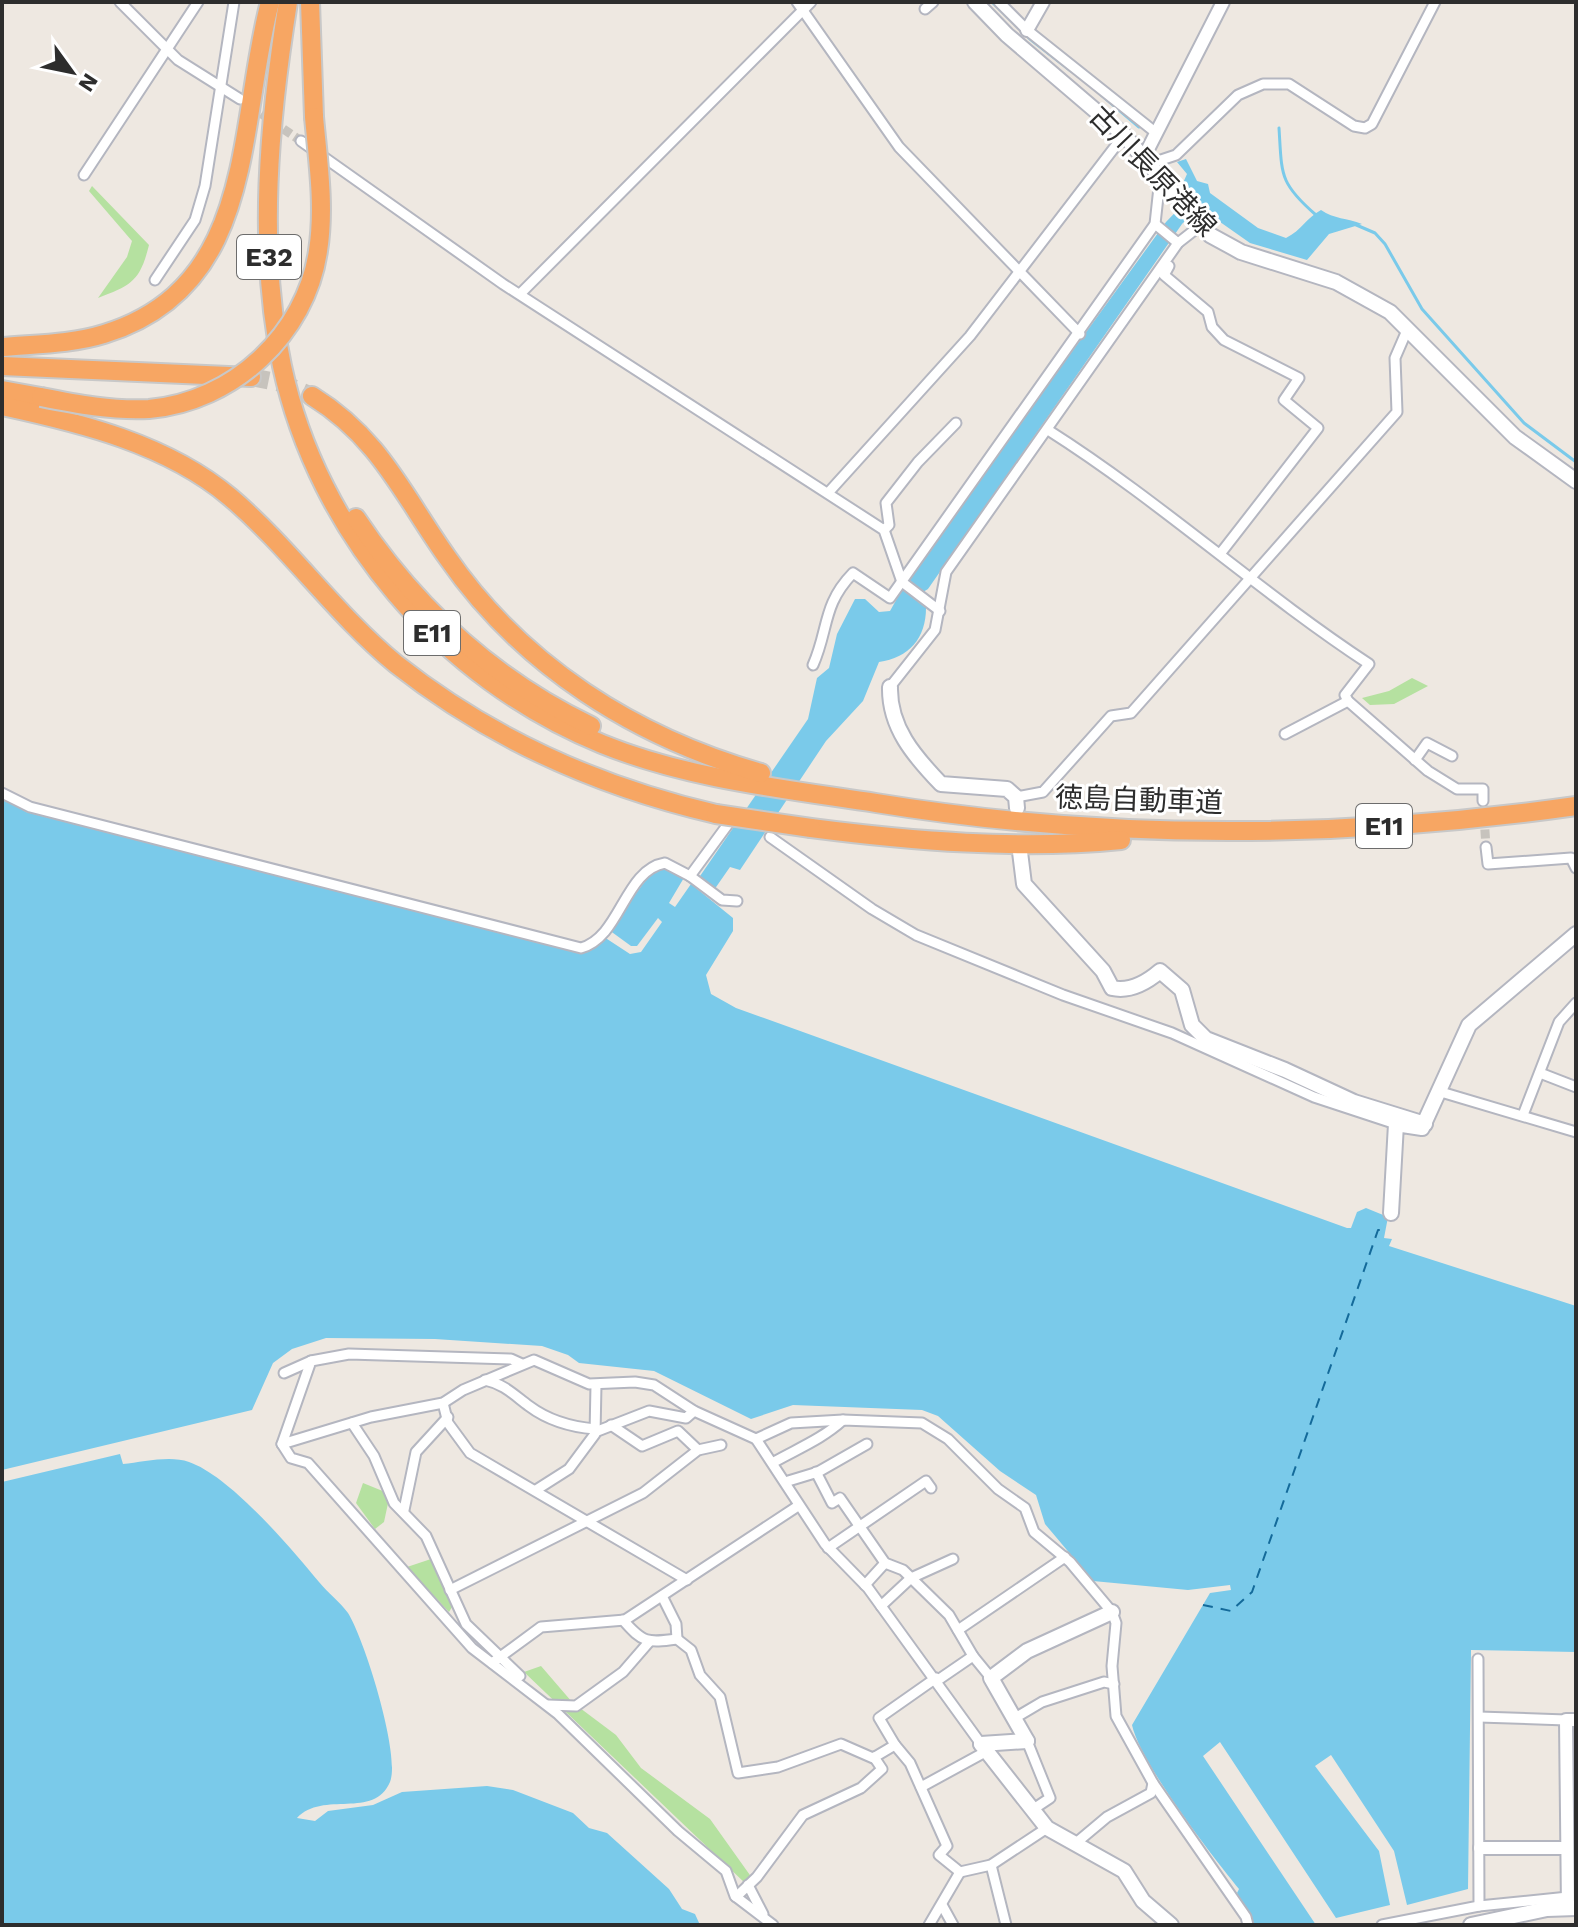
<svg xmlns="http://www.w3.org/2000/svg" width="1578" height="1927" font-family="'Work Sans','Noto Sans JP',sans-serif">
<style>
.green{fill:#b5e1a0}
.water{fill:#7acaea}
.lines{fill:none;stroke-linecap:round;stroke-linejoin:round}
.stream{stroke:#7acaea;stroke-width:3}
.ferry{stroke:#146a9a;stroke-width:2;stroke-dasharray:10 8;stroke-linecap:butt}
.minor-tunnel{stroke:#c7c3bd;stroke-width:9;stroke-dasharray:9 4.5;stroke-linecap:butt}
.motorway-tunnel{stroke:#c7c3bd;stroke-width:18;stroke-dasharray:18 9;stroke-linecap:butt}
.minor-casing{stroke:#b4b6c0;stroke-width:13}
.tertiary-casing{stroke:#b4b6c0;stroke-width:16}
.secondary-casing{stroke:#b4b6c0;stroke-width:18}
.motorway-casing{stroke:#c8c8c8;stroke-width:22}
.minor{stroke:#fff;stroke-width:9}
.tertiary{stroke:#fff;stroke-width:12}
.secondary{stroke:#fff;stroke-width:14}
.motorway{stroke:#f7a663;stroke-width:18}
.motorway-bridge-casing{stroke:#c8c8c8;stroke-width:22;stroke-linecap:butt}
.motorway-bridge{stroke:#f7a663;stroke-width:18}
.labels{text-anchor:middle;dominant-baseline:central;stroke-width:6;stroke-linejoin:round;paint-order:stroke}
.shield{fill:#fff;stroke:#6c6c6c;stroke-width:2}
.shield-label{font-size:26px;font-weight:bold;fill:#2d2d2d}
.street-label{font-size:28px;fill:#2d2d2d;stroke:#fff}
</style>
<rect width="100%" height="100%" fill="#eee8e1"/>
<g class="green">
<path d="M92,186L149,245C140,281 132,285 98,298L127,257L132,241L89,191Z"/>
<path d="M1412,678L1428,686L1394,704L1370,705L1362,698L1389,691Z"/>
<path d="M363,1483L390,1494L384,1522L375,1529L356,1503Z"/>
<path d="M431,1559L452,1607L449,1612L407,1567Z"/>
<path d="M541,1666L572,1702L616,1735L641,1768L710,1819L752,1878L746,1884L524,1672Z"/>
</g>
<g class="water">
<path d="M1186,159L1197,181L1208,184L1210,193L1258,228L1286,238C1302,230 1306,218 1321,210C1334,219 1347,218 1362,224L1329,234L1307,260L1250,243L1203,210L1202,204L1182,224L928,589L913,598L926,608C926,638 909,658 879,662L863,701L826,741L740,870L730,867L714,890L698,879L808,719L817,678L829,668L837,634L855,599H865L879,612L890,611L912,572L1166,222L1193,194L1183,183L1187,174L1177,162Z"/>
<path d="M2,797L26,812L581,953L591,950L604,937L630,954L641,952L662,922L658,918L637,946H631L609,930L654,869L670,868L685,876L669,903L675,907L691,884L733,918V931L706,975L711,994L736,1008L1347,1228H1351L1357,1212L1366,1208L1388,1217L1384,1238L1392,1239L1389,1246L1576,1306V1652L1471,1650L1468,1889L1407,1905L1394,1851L1331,1755L1315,1766L1379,1851L1390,1905L1336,1918L1220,1742L1203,1756L1316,1925H1254L1237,1893L1239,1889C1213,1857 1140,1763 1132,1725L1210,1593L1231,1590L1230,1585L1188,1590L1093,1581L1045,1524L1036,1495L1000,1471L938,1416L922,1410L793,1405L751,1419L654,1371L579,1363L568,1355L542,1346L435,1339L326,1338L292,1349L273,1363L252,1410L2,1470Z"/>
<path d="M120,1454L123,1464C143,1462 170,1455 189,1462C230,1476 291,1548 319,1582C328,1593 340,1602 348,1613C364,1638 401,1755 390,1782C374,1820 323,1790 297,1818L315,1821L328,1811L373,1805L402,1792L487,1786L513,1790L573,1813L589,1828L607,1833L669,1889L682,1909L695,1914L700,1925H2V1482Z"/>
</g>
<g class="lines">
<g class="stream">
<path d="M992,2L1030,39L1071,71"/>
<path d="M1099,93L1139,127"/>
<path d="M1279,128C1282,175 1279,183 1316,215"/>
<path d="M1354,224L1375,233L1385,244L1422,309L1524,423L1576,462"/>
</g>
<path class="ferry" d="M1203,1605L1231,1611L1252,1592L1378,1230H1385"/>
<g class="minor-tunnel">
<path d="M250,106L301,141"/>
<path d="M1484,816L1486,847"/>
</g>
<path class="motorway-tunnel" d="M251,377L281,383L312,396"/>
<g class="minor-casing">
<g id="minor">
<path d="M120,2L178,60L240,99"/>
<path d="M797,2L899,147L1080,334"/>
<path d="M999,2L1027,30L1155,132"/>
<path d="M925,9L933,2"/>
<path d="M301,141L503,284L884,530L902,582L940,611"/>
<path d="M1149,164L1176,155L1238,95L1263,84H1289L1354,126L1365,128L1372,124L1435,2"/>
<path d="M84,175L198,2"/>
<path d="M1155,224L1178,243"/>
<path d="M1169,266L1164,275L1208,312L1212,327L1224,340L1299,378L1284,400L1318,428L1220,554"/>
<path d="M155,280L195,220L205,186L234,2"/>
<path d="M521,293L811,2"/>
<path d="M1048,430C1160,501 1258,591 1369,664L1345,695L1348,701L1428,771L1457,789H1483V801"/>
<path d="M828,493L970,336L1124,135"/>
<path d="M884,530L889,525L886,503L918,462L956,423"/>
<path d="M813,665C829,629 822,605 853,573L890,598L1155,224L1160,178"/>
<path d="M890,687L935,630L946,572L1178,243L1201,225"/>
<path d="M1285,734L1348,701"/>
<path d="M1415,760L1427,743L1452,756"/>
<path d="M2,793L30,807L581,948C621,937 624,870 665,863L690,876L734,816"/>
<path d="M1016,797L1043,792L1111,716L1131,713L1397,412L1395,358L1408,328"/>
<path d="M770,837L872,909L916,935L1063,995L1172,1033L1314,1097L1396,1124"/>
<path d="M1486,847L1488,864L1571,858L1576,868"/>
<path d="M690,876L722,900L737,901"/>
<path d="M1540,1073L1576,1087"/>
<path d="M1441,1092L1576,1132"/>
<path d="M1523,1115L1559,1022L1576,1003"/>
<path d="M522,1364L511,1359L349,1354L311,1361L282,1444L291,1458L308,1463L472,1648L558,1714L678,1831L726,1871L735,1896L773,1925"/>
<path d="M284,1373L311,1361"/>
<path d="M485,1380C504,1384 514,1395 529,1406C549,1421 571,1427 595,1429"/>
<path d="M443,1403L448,1423L470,1453L687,1580"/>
<path d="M352,1423L374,1456L394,1503L426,1536L466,1624L520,1676"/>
<path d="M611,1425L642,1446L678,1431L698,1450"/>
<path d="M595,1432L649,1411L686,1418L694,1411"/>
<path d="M282,1444L371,1417L443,1403L463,1390L534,1360L589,1384L635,1382L654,1385L694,1411L756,1439"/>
<path d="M774,1462C799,1448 822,1439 843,1420"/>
<path d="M816,1472L832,1503L840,1498L885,1563L903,1570L949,1615L973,1656L991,1678"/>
<path d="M785,1482L818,1472L867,1444"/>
<path d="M536,1490L569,1469L595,1434L596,1385"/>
<path d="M404,1510L416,1452L448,1417"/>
<path d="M828,1548L926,1481L931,1488"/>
<path d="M865,1585L885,1563"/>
<path d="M450,1590L643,1493L698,1450L721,1445"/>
<path d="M662,1596L676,1624L677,1639"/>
<path d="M881,1606L911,1578L953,1559"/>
<path d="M623,1620C643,1643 647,1643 677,1639L691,1650L700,1675L720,1697L738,1773L778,1767L841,1744L873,1758L895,1745L879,1718L936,1678"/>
<path d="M958,1630L1065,1557"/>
<path d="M492,1663L541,1627L625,1620L798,1506"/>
<path d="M938,1680L973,1656"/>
<path d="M548,1705L576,1706L623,1672L649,1642"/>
<path d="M1479,1717L1566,1720"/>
<path d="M1015,1718L1042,1702L1104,1682L1114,1684"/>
<path d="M1027,1741L1050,1798L1035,1808"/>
<path d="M981,1744L868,1588L825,1544L756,1439L791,1423L843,1420L922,1423L948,1439L998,1489L1025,1508L1034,1532L1070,1562L1112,1612L1116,1623L1112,1666L1116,1716L1153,1783L1246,1917L1248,1925"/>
<path d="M895,1745L910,1763L947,1846L939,1855L960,1872"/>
<path d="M921,1787L987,1751"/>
<path d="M1076,1843L1107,1817L1151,1793L1153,1783"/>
<path d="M991,1865L1006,1925"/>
<path d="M960,1872L991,1865L1047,1828"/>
<path d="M748,1885L763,1914"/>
<path d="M736,1897L757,1877L803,1815L861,1788L882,1769L874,1757"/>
<path d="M942,1905L953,1925"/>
<path d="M1479,1906L1568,1897"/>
<path d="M929,1925L960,1872"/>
<path d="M1382,1925L1479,1906L1478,1659"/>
</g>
</g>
<g class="tertiary-casing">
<g id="tertiary">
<path d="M1027,30L1043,2"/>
<path d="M1144,157L1223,2"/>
<path d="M1480,1848H1567"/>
<path d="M1568,1908L1566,1720H1576"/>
</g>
</g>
<g class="secondary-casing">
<g id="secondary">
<path d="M975,2L1007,35L1124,135L1210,235L1241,252L1336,282L1390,312L1515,437L1576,481"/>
<path d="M890,687C889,727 914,756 941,784L1007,789L1016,797L1017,808"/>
<path d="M1020,852L1024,884L1103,971L1112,988C1130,992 1146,983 1160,971L1182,990L1192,1025L1206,1039L1285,1070L1354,1102L1425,1124"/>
<path d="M1391,1213L1396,1124L1422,1128L1469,1025L1576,934"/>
<path d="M1027,1741L991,1678L1027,1651L1112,1612"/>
<path d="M981,1744L1047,1828L1124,1871L1143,1901L1171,1925"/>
<path d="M981,1744L1027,1741"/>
<path d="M1471,1925L1547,1909L1576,1908"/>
</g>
</g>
<g class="motorway-casing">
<g id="motorway">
<path d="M288,2C269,120 257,248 282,366C318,534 443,679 602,744C688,779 785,789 876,803C1109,841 1343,839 1576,806"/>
<path d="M310,2L314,117"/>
<path d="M2,347C36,344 72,344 104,334C257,287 237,127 270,2"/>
<path d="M2,366L251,377"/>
<path d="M2,390L41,397"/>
<path d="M312,396C380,438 403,495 447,557C522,666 635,737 761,773"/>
<path d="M2,406C81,423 167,444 230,497C290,548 335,614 396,664C491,739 599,787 716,814"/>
<path d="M356,518C416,608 493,679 591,726"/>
<path d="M811,828C912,841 1019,850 1121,840"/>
</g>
</g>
<use href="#minor" class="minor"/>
<use href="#tertiary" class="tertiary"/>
<use href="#secondary" class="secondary"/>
<use href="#motorway" class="motorway"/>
<g class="motorway-bridge-casing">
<g id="motorway-bridge">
<path d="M41,397C76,404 113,411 149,409C233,402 306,334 318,251C325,207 318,161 314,117"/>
<path d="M716,814L811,828"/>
</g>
</g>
<use href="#motorway-bridge" class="motorway-bridge"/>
</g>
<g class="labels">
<g class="shield">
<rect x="237" y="235" width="64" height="44" rx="6"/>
<rect x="404" y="611" width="56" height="44" rx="6"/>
<rect x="1356" y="804" width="56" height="44" rx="6"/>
</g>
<g class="shield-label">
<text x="269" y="257">E32</text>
<text x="432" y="633">E11</text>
<text x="1384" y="826">E11</text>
</g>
<g class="street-label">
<text transform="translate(1153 171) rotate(46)">古川長原港線</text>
<text transform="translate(1139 800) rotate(2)">徳島自動車道</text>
</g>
</g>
<rect width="1578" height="1927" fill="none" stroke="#2d2d2d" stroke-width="8"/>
<g transform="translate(72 72) rotate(123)" stroke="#ffffff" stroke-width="6" paint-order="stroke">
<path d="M0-6L14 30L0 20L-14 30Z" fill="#2d2d2d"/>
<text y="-12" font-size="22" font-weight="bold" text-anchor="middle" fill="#2d2d2d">N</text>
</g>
</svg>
